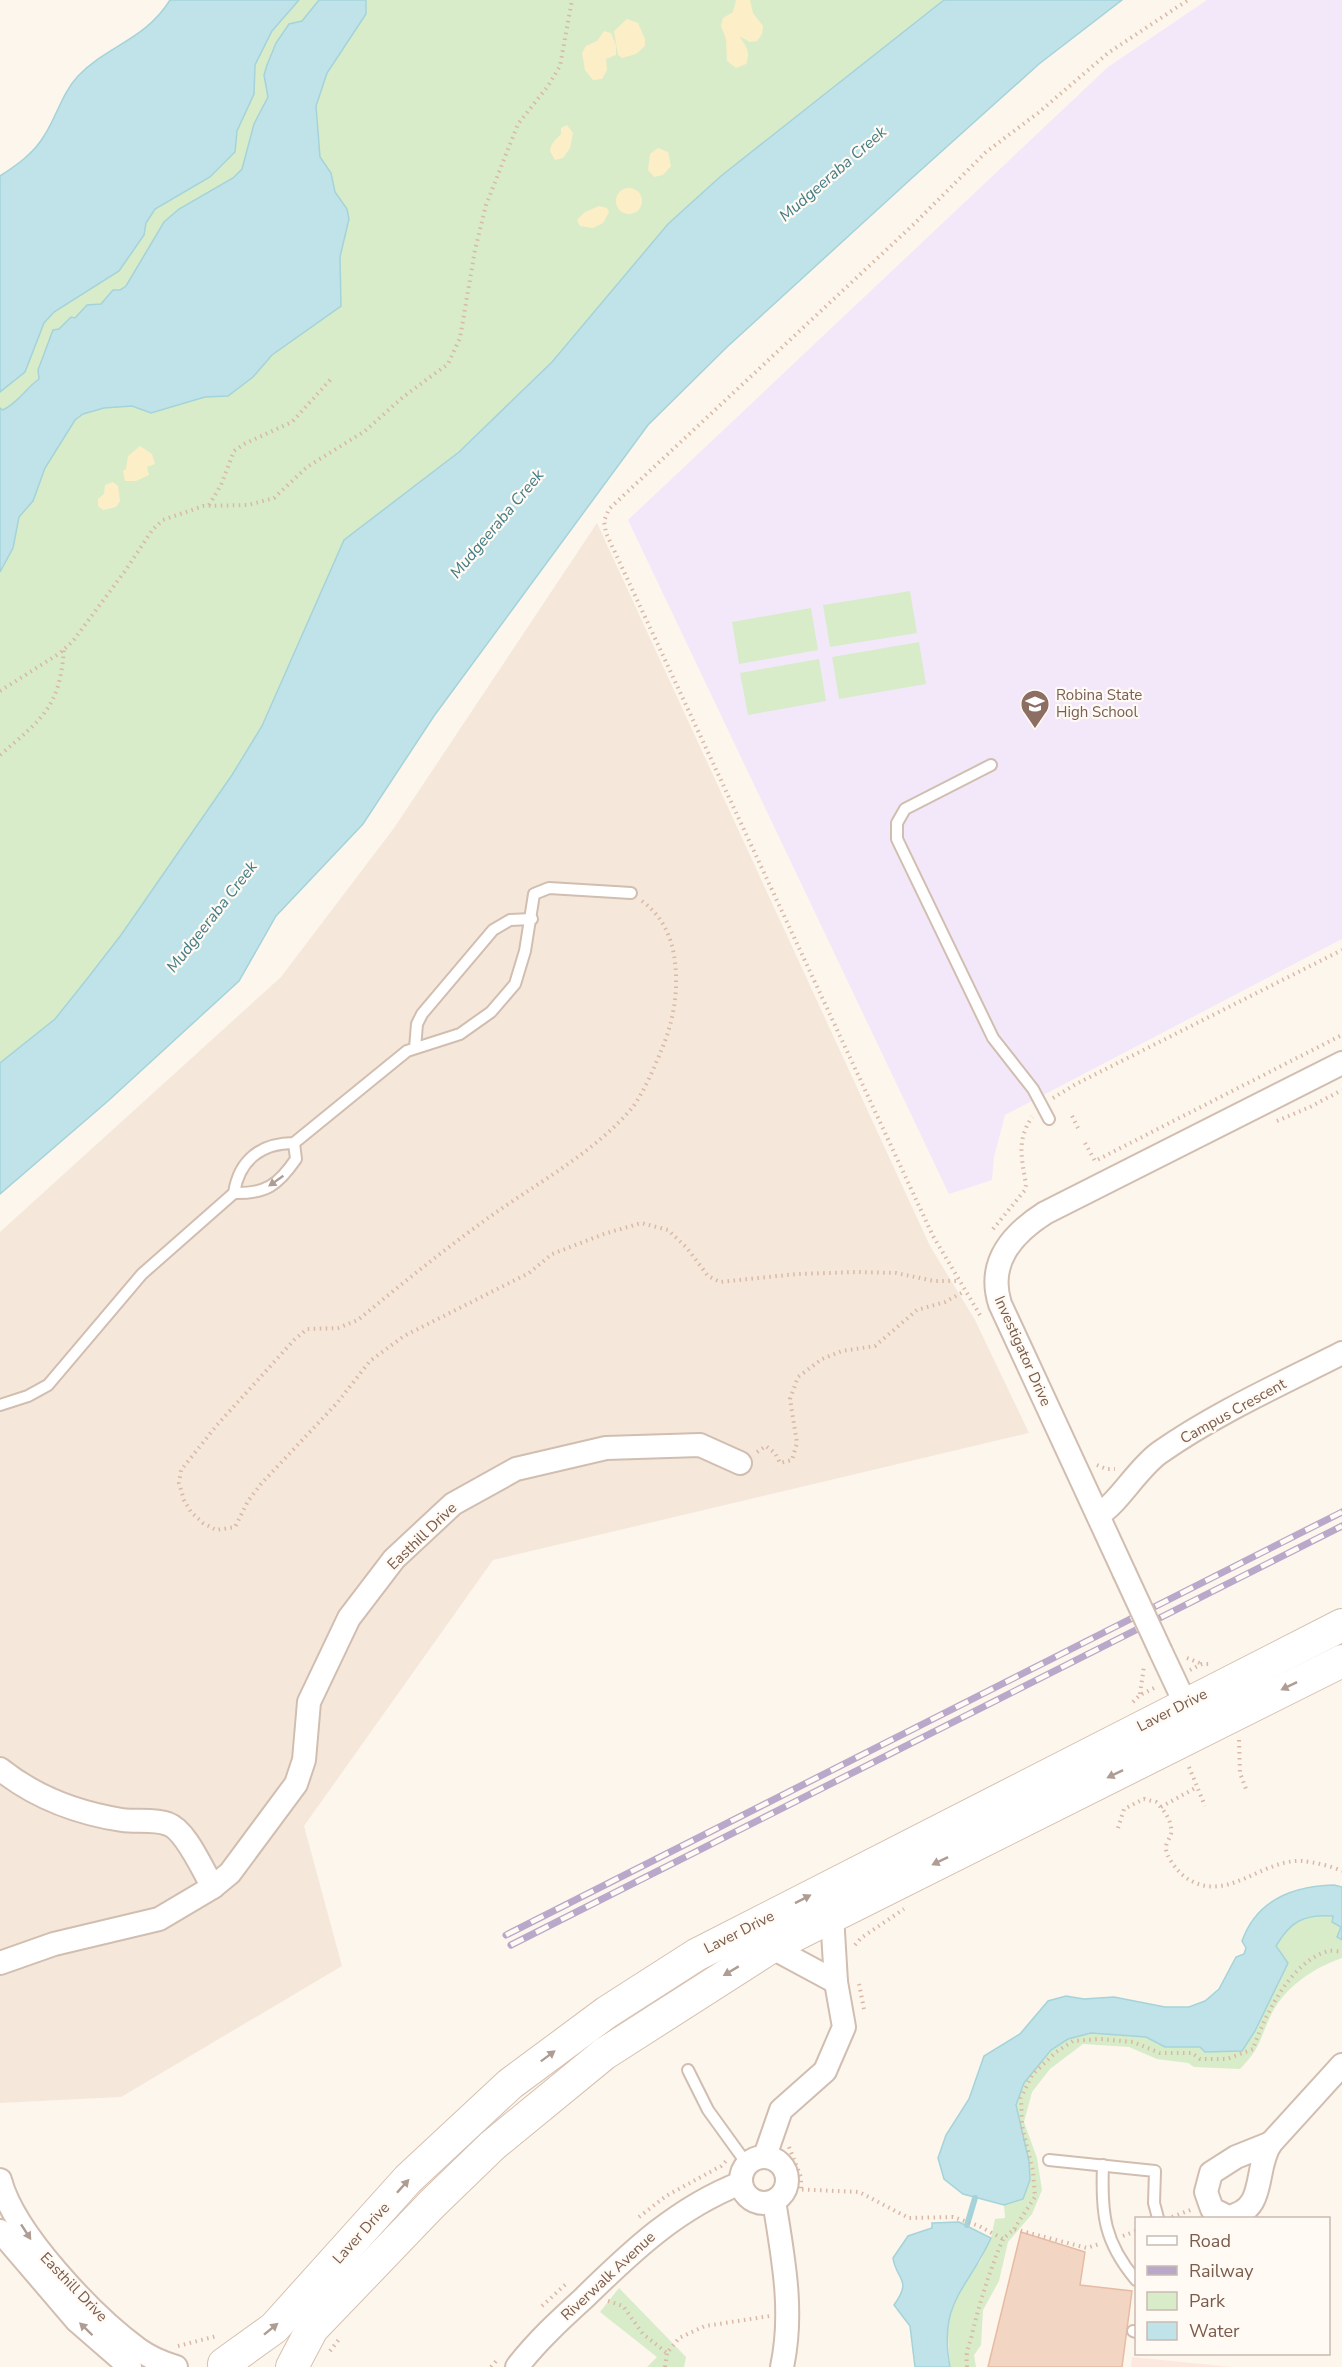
<svg xmlns="http://www.w3.org/2000/svg" width="1342" height="2367" font-family="'Nunito Sans',sans-serif">
<style>
.residential{fill:#f5e8da}
.commercial{fill:#fde8e0}
.education{fill:#f3e8fa}
.green{fill:#d8ecc9}
.sand{fill:#fcefc7}
.water{fill:#bfe3e8;stroke:#a5d3da;stroke-width:1.5}
.lines{fill:none;stroke-linecap:round;stroke-linejoin:round}
.stream{stroke:#a5d3da;stroke-width:6}
.building{fill:#f3d5c3;stroke:#e6bba3;stroke-width:1.5}
.lane-casing{stroke:#d1beb0;stroke-width:14}
.street-casing{stroke:#d1beb0;stroke-width:26}
.secondary-casing{stroke:#d6c0b0;stroke-width:34}
.path{stroke:#d9b8a5;stroke-width:4;stroke-dasharray:1.5 4.5;stroke-linecap:butt}
.lane{stroke:#fff;stroke-width:10}
.street{stroke:#fff;stroke-width:22}
.secondary{stroke:#fff;stroke-width:32}
.rail-casing{stroke:#b9a8c9;stroke-width:7}
.rail{stroke:#fffaf3;stroke-width:4.5;stroke-dasharray:14;stroke-linecap:butt}
.street-bridge-casing{stroke:#d1beb0;stroke-width:26;stroke-linecap:butt}
.street-bridge{stroke:#fff;stroke-width:22}
.oneway{fill:#af9d94}
.labels{text-anchor:middle;dominant-baseline:central;stroke-width:4.5;stroke-linejoin:round;paint-order:stroke}
.education-label{font-size:15px;fill:#785e54;stroke:#fffaf3;text-anchor:start}
.street-label{font-size:15px;fill:#7a5c4d;stroke:#fffaf3}
.water-label{font-size:16px;font-style:italic;fill:#437c86;stroke:#fffaf3}
</style>
<rect width="100%" height="100%" fill="#fdf6ec"/>
<path class="residential" d="M597,523L930,1246L975,1320L1029,1433L493,1560L304,1826L342,1966L121,2097L0,2103V1232L281,977L394,828Z"/>
<path class="commercial" d="M1132,2357L1232,2367H1131Z"/>
<path class="education" d="M1207,0H1342V939L1005,1115L994,1157L992,1180L949,1194L628,520L1108,67Z"/>
<g class="green">
<path d="M223,0H944L721,176L668,224L552,362L459,452L344,540L262,726L232,775L121,935L87,979L55,1019L0,1063V272Z"/>
<path d="M910,591L917,633L830,647L823,605Z"/>
<path d="M811,608L818,650L739,664L732,622Z"/>
<path d="M919,642L926,684L839,699L832,657Z"/>
<path d="M819,659L826,701L748,715L740,673Z"/>
<path d="M1319,1915L1333,1916L1342,1927L1337,1937L1342,1940V1958C1313,1968 1283,1988 1270,2017C1258,2043 1261,2047 1240,2069L1194,2067L1188,2063L1157,2059L1129,2047L1083,2044L1050,2069L1032,2092L1024,2122L1037,2158L1042,2190L1032,2214L1008,2242L999,2281L983,2310L981,2345L974,2355L976,2367H950L947,2319L960,2289L981,2260L991,2238L995,2219L1005,2218L1004,2205L1023,2199L1030,2180L1016,2105L1024,2083L1051,2050L1068,2039L1091,2033L1146,2037L1165,2047H1201L1255,2031L1287,1963L1275,1946C1289,1925 1295,1921 1319,1915Z"/>
<path d="M619,2288L686,2357L684,2367H647L657,2357L600,2312Z"/>
</g>
<g class="sand">
<path d="M736,0H750L753,13L763,26L762,34L757,41L750,42L739,36C746,46 751,52 746,64L736,68L727,61L726,39L721,26L723,18L733,12Z"/>
<path d="M627,19L638,23L645,39V46L636,54L622,58L618,55L614,31Z"/>
<path d="M604,31L611,33L616,45V55L606,59L607,70L602,79L593,80L585,70L582,53L586,46L597,41Z"/>
<path d="M567,125L573,133L570,148L563,158L555,160L550,151C552,141 555,141 561,134V128Z"/>
<path d="M658,148L668,152L671,166L663,175L654,177L648,170L650,154Z"/>
<circle cx="629" cy="201" r="13"/>
<path d="M599,206L607,208L609,212L603,223L593,228L580,226L577,220L585,212Z"/>
<path d="M140,446L152,454L155,464L147,467L149,475L136,481H125L123,471L126,469L128,456Z"/>
<path d="M113,482L118,486L120,501L116,507L103,510L98,506V499L104,494L105,485Z"/>
</g>
<g class="water">
<path d="M170,0H299L272,31L255,65L254,94L237,131L235,152L210,177L155,209L146,223L144,235L119,271L54,312L44,323L25,372L0,392V176C17,165 34,153 44,136C57,116 62,93 78,76C108,45 145,40 170,0Z"/>
<path d="M319,0H366V14L327,73L316,106L320,157L331,173L335,192L347,209L349,219L340,257L341,306L272,355L253,377L228,396L205,397L151,413L132,406L104,408L83,414L75,420L45,468L33,501L19,517L13,548L0,572V408L3,410C20,401 26,388 39,379L38,370L53,330L59,329L71,317L75,318L87,305L101,304L113,290H120L126,286L164,222L179,209L233,178L242,169L254,124L268,97L264,75L267,65L276,43L289,24L302,21Z"/>
<path d="M944,0H1122L1039,64L912,178L727,347L648,425L434,716L363,824L276,916L239,981L108,1101L0,1194V1063L55,1019L87,979L121,935L232,775L262,726L344,540L459,452L552,362L668,224L721,176Z"/>
<path d="M1334,1885L1342,1887V1940L1337,1937L1341,1927L1332,1922L1333,1916C1303,1914 1290,1922 1276,1946L1288,1963L1255,2031L1242,2051L1205,2052L1200,2047H1165L1146,2037L1091,2033L1068,2039L1051,2050L1024,2083L1016,2105L1029,2161L1030,2180L1023,2199L1004,2205L963,2194L944,2179L938,2158L946,2135L969,2099L984,2056L1020,2034L1048,2001L1066,1996L1084,1999L1114,1997L1165,2007H1189L1205,2001L1219,1989L1236,1957L1244,1954L1246,1948L1242,1941C1257,1899 1294,1886 1334,1885Z"/>
<path d="M959,2222L991,2238C967,2291 938,2301 950,2367H915L910,2326L894,2305C913,2279 896,2280 893,2258L908,2236L932,2228V2223Z"/>
</g>
<g class="lines">
<path class="stream" d="M967,2225L975,2198"/>
</g>
<path class="building" d="M1021,2232L1085,2252L1080,2285L1132,2291L1122,2367H988Z"/>
<g class="lines">
<g class="lane-casing">
<g id="lane">
<path d="M991,765L905,809L897,823V839L993,1038L1033,1089L1049,1119"/>
<path d="M415,1048L417,1024L422,1014L493,930L510,920L532,919"/>
<path d="M234,1193C266,1194 278,1185 296,1159L294,1143"/>
<path d="M0,1405L28,1396L48,1385L142,1274L234,1193C239,1160 261,1143 294,1143L407,1051L460,1034L491,1012L515,984L525,951L534,894L549,888L631,893"/>
<path d="M688,2070L708,2110L747,2164"/>
<path d="M1049,2160L1155,2171L1154,2203L1158,2218"/>
<path d="M1103,2165C1101,2214 1104,2242 1136,2280"/>
<path d="M1133,2331L1136,2332"/>
</g>
</g>
<g class="street-casing">
<g id="street">
<path d="M1098,1515C1118,1504 1136,1470 1159,1453C1216,1413 1281,1384 1342,1353"/>
<path d="M1124,1572L1000,1304C987,1263 1012,1234 1045,1213L1342,1063"/>
<path d="M1161,1652L1185,1703"/>
<path d="M0,1769C35,1797 77,1813 122,1820C136,1822 155,1819 168,1824C186,1830 203,1871 213,1887L159,1919L54,1944L0,1963"/>
<path d="M213,1887L230,1873L296,1784L304,1760L309,1702L349,1618L394,1559L453,1504L516,1469L606,1448L700,1445L740,1463"/>
<path d="M771,1947L836,1982"/>
<path d="M1271,2143C1253,2169 1268,2210 1228,2217L1212,2209L1206,2192L1211,2173L1236,2157Z"/>
<path d="M1271,2143L1342,2065"/>
<path d="M765,2156L781,2110L825,2071L844,2027L836,1982L832,1915"/>
<circle cx="764" cy="2180" r="23"/>
<path d="M0,2180C14,2234 93,2316 138,2349C149,2357 163,2363 176,2367"/>
<path d="M774,2201C783,2257 794,2311 782,2367"/>
<path d="M0,2231L77,2321L130,2367"/>
<path d="M517,2367C536,2342 561,2319 584,2298C632,2251 677,2208 741,2183"/>
</g>
</g>
<g class="secondary-casing">
<g id="secondary">
<path d="M224,2364L274,2328L408,2179L510,2084L607,2012L696,1955L1342,1625"/>
<path d="M292,2367L312,2329L432,2204L493,2145L604,2054L771,1947L1342,1661"/>
</g>
</g>
<g class="path">
<path d="M209,505L221,485L234,451L244,444L292,422L331,379"/>
<path d="M0,691L60,653L73,641L125,571L153,529L163,520L203,506L248,505L274,498L307,467L365,431L403,397L448,364L460,338L475,250L486,205L518,124L548,86L560,66L572,0"/>
<path d="M0,755C42,719 60,707 64,649"/>
<path d="M642,901C667,920 675,945 676,976C677,1001 671,1028 661,1051C654,1068 643,1094 632,1108C592,1155 533,1185 484,1221C441,1252 399,1286 358,1320L338,1328L307,1329L294,1340L217,1425L181,1470L179,1483L184,1500L191,1512L203,1523L216,1530L235,1527L248,1501L261,1484L337,1403L370,1361L404,1336L529,1273L552,1254L604,1234L641,1223L668,1230L687,1248L708,1276L720,1282L797,1274L857,1272L896,1273L934,1281H960"/>
<path d="M1053,1098L1076,1084L1342,950"/>
<path d="M1072,1116L1078,1128"/>
<path d="M1277,1121L1310,1107L1342,1090"/>
<path d="M1085,1143L1095,1161L1342,1035"/>
<path d="M993,1229L1025,1190L1026,1185C1022,1159 1016,1141 1032,1117"/>
<path d="M980,1315L933,1236L606,533L604,521L609,509L914,224L986,152L1038,113L1108,53L1188,0"/>
<path d="M757,1452L766,1446L775,1453L780,1463L792,1460L797,1443L790,1399L798,1377L822,1359L842,1351L875,1346L917,1310L945,1302L965,1291"/>
<path d="M1097,1465L1106,1469H1115"/>
<path d="M1187,1658L1202,1664"/>
<path d="M1190,1670L1202,1664H1211"/>
<path d="M1140,1694L1144,1666"/>
<path d="M1133,1702L1140,1695L1156,1687"/>
<path d="M1239,1740L1240,1773L1246,1789"/>
<path d="M1189,1767L1205,1806"/>
<path d="M1161,1807L1197,1787"/>
<path d="M1118,1828L1124,1809L1144,1799L1156,1802C1164,1810 1173,1822 1171,1834C1170,1838 1166,1843 1166,1847C1165,1856 1178,1872 1185,1877C1226,1906 1260,1859 1302,1861C1314,1862 1331,1866 1342,1871"/>
<path d="M855,1945L861,1938L904,1909"/>
<path d="M859,1984L864,2009"/>
<path d="M789,2147L801,2177V2190"/>
<path d="M790,2189L859,2192L909,2218L953,2217L979,2226L1003,2239L1014,2229L1087,2248L1099,2244"/>
<path d="M639,2217L666,2196L721,2166L728,2159"/>
<path d="M1172,2217L1193,2209"/>
<path d="M1014,2229L1035,2197L1033,2171L1022,2126L1021,2098L1032,2075L1056,2052L1073,2041L1100,2039L1133,2042L1160,2053H1192L1200,2059H1227L1253,2049C1264,2017 1291,1960 1329,1951C1333,1950 1338,1952 1342,1951"/>
<path d="M1123,2236L1136,2231"/>
<path d="M608,2301L623,2306L643,2334L667,2353L679,2338L705,2326L770,2316"/>
<path d="M542,2306L567,2283"/>
<path d="M178,2346L217,2336"/>
<path d="M330,2351L340,2338"/>
<path d="M491,2367L497,2360"/>
<path d="M665,2367L667,2353"/>
<path d="M967,2367C965,2349 970,2346 973,2330C981,2298 990,2270 1003,2239"/>
</g>
<use href="#lane" class="lane"/>
<use href="#street" class="street"/>
<use href="#secondary" class="secondary"/>
<g class="rail-casing">
<g id="rail">
<path d="M506,1935L1342,1512"/>
<path d="M511,1945L1342,1526"/>
</g>
</g>
<use href="#rail" class="rail"/>
<g class="street-bridge-casing">
<path id="street-bridge" d="M1124,1572L1161,1652"/>
</g>
<use href="#street-bridge" class="street-bridge"/>
</g>
<defs><path id="oneway-solid" d="M-6-.8H1V-3.2L6.5 0L1 3.2V.8H-6Z" transform="scale(1.5)"/></defs>
<g class="oneway">
<use href="#oneway-solid" transform="translate(276 1181) rotate(145)"/>
<use href="#oneway-solid" transform="translate(1289 1686) rotate(154)"/>
<use href="#oneway-solid" transform="translate(1115 1774) rotate(154)"/>
<use href="#oneway-solid" transform="translate(940 1861) rotate(154)"/>
<use href="#oneway-solid" transform="translate(803 1899) rotate(-27)"/>
<use href="#oneway-solid" transform="translate(731 1971) rotate(149)"/>
<use href="#oneway-solid" transform="translate(548 2056) rotate(-37)"/>
<use href="#oneway-solid" transform="translate(403 2186) rotate(-48)"/>
<use href="#oneway-solid" transform="translate(26 2232) rotate(57)"/>
<use href="#oneway-solid" transform="translate(86 2329) rotate(-136)"/>
<use href="#oneway-solid" transform="translate(271 2329) rotate(-39)"/>
</g>
<defs>
<g id="school-pin" transform="scale(1.5)"><path d="M0 17L-7.5 6A9.5 9.5 0 1 1 7.5 6Z" fill="#8d6e63" stroke="#fffaf3"/><path d="M0-5L7-2L0 1L-7-2ZM-4 1L0 2.5L4 1V4Q0 6-4 4Z" fill="#fff"/></g>
</defs>
<g fill-rule="evenodd">
<use href="#school-pin" x="1035" y="704"/>
</g>
<g class="labels">
<g class="education-label">
<text x="1056" y="695">Robina State<tspan x="1056" dy="17">High School</tspan></text>
</g>
<g class="street-label">
<text transform="translate(1023 1351) rotate(66)">Investigator Drive</text>
<text transform="translate(1233 1411) rotate(-29)">Campus Crescent</text>
<text transform="translate(422 1536) rotate(-44)">Easthill Drive</text>
<text transform="translate(1172 1710) rotate(-27)">Laver Drive</text>
<text transform="translate(739 1932) rotate(-27)">Laver Drive</text>
<text transform="translate(361 2233) rotate(-48)">Laver Drive</text>
<text transform="translate(608 2276) rotate(-43)">Riverwalk Avenue</text>
<text transform="translate(74 2287) rotate(46)">Easthill Drive</text>
</g>
<g class="water-label">
<text transform="translate(833 174) rotate(-41)">Mudgeeraba Creek</text>
<text transform="translate(497 524) rotate(-50)">Mudgeeraba Creek</text>
<text transform="translate(212 917) rotate(-52)">Mudgeeraba Creek</text>
</g>
</g>
<rect x="1135" y="2217" width="195" height="138" fill="#fffaf3" stroke="#cabbb1" stroke-width="1.5"/>
<rect x="1147" y="2236" width="30" height="9" fill="#ffffff" stroke="#cabbb1" stroke-width="1.5"/>
<text x="1189" y="2247" font-size="18" fill="#7a5c4d">Road</text>
<rect x="1147" y="2266" width="30" height="9" fill="#b9a8c9" stroke="#cabbb1" stroke-width="1.5"/>
<text x="1189" y="2277" font-size="18" fill="#7a5c4d">Railway</text>
<rect x="1147" y="2292" width="30" height="18" fill="#d8ecc9" stroke="#cabbb1" stroke-width="1.5"/>
<text x="1189" y="2307" font-size="18" fill="#7a5c4d">Park</text>
<rect x="1147" y="2322" width="30" height="18" fill="#bfe3e8" stroke="#cabbb1" stroke-width="1.5"/>
<text x="1189" y="2337" font-size="18" fill="#7a5c4d">Water</text>
</svg>
